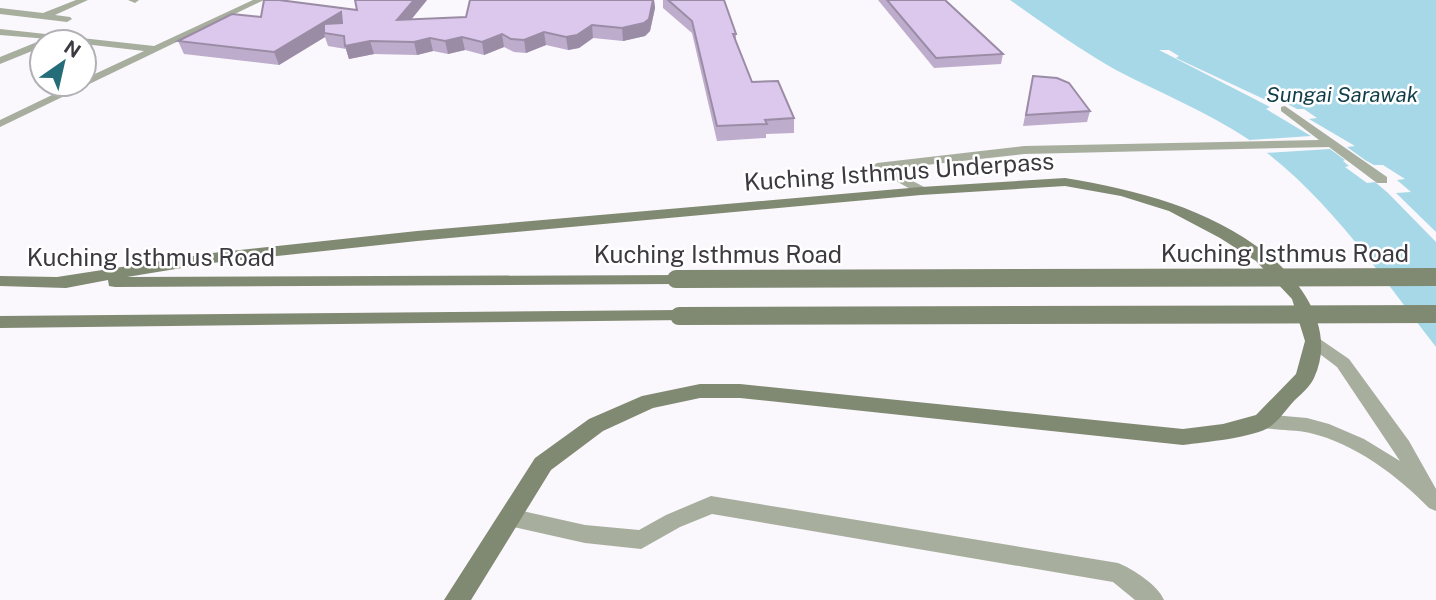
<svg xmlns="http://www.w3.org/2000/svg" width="1436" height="600" font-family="'Public Sans',sans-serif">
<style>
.water{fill:#a6d8e7}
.pier{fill:#faf7fd}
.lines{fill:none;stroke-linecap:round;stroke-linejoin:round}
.lane{fill:#a7ae9d;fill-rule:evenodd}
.secondary{fill:#808971;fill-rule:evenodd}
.secondary-bridge{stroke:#808971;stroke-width:18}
.wall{fill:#beaccc}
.shaded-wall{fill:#9b8ca6}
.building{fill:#ddc8ed;stroke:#9b8ca6;stroke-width:2}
.labels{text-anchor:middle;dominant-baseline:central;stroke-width:5;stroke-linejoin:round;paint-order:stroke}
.far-water-label{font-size:21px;font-style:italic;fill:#123e4a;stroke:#fff}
.street-label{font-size:24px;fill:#3c3a40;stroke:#fff}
</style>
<rect width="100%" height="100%" fill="#faf7fd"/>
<path class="water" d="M1010,0H1436V347C1379,274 1326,192 1248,139C1206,111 1160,93 1116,70C1079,49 1044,24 1010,0Z"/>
<path class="pier" d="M1159,50H1169L1179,56L1176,58L1268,101H1282L1297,109H1304L1317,118L1309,119L1355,146L1347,147L1365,160L1374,165H1383L1405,179L1397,180L1411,192L1396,193L1436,232V242L1388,193L1375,182L1367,183L1345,167L1349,166L1343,161L1345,160L1330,149L1265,153L1249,140L1311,136L1266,109L1270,107Z"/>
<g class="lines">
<g class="lane">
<path d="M76,0H88L55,15L70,17L72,19L67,22L0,14V8L43,13Z"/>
<path d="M128,0H139L135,3Z"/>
<path d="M253,0H264L0,127V120L75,84H84V79L144,51L84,44V42L0,35V29L154,46Z"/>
<path d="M42,40L46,42H42V47L0,64V57Z"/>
<path d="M1285,106L1387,177V183H1377L1329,147L1024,154L890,169L926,188L928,191L921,195L871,167L877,163L1024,146L1319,140L1281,111V107Z"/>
<path d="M1314,335L1349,359L1409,441L1436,489V511L1429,508C1398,476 1354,443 1310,433C1293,429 1274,431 1256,426L1254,421L1256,416L1263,414L1307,418L1329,424L1364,439L1400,461L1337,367L1308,345L1306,341L1308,337Z"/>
<path d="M711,496L1118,563C1133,569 1158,585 1164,600H1135L1113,582L712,514L680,527L641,549L585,543L509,526L502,523L499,517L502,511L509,508L585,525L639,530L666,515Z"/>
</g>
<g class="secondary">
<path d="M1065,178C1137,190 1209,208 1267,254C1304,283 1336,331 1314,378C1310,387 1300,395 1293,402C1286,410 1279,420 1271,426C1255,438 1204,442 1183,445L740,398H700L653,408L603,431L551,470L471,600H444L535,458L589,419L642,396L700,384H740L1183,429L1223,424L1256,415L1296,374L1305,341L1292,299L1256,261L1220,238L1169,211L1121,196L1065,186L921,195L417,241L212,263L127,277L682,275L684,279L682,283L676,284L115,287L109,286L108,280L66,288L0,286V276L57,277L212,253L417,231L921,187Z"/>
<path d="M679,310L685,312L688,316L685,320L0,328V316Z"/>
</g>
<g class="secondary-bridge">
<path d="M676,279L1436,277"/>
<path d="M679,316L1436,314"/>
</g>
</g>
<g class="wall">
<path d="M427,0L411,20L466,17L470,0H654L655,8L650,31L645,36L623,41L593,38L579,48L568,50L546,45L526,53L514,52L504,47L484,55L465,50L448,54L433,51L417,55L374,54L349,59L346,49L328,46L325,37L279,65L184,54L178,41L261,17L357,10Z"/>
<path d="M663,0H724L736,34V41L752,82L794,118V133L766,134V138L717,141L692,33L663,8Z"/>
<path d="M878,0H945L1003,54L1001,64L934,68Z"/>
<path d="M1033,76L1090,111L1087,122L1023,126Z"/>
</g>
<g class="shaded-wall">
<path d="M414,0H427L400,33L397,20Z"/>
<path d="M653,0H654L655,8L650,31L645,36L623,41L622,28Z"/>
<path d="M341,12L345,25L324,33L325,37L279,65L274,52Z"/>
<path d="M592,25L593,38L579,48L568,50L566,37Z"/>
<path d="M544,32L546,45L526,53L524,40Z"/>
<path d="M502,34L504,47L484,55L482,42Z"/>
<path d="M462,37L465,50L448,54L445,41Z"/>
<path d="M430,38L433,51L417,55L414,42Z"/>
<path d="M370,41L374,54L349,59L345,46Z"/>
</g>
<g class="building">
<path d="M264,0H279L357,10L355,0H414L397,20L466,17L470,0H653L649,19L644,23L622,28L592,25L577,35L566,37L544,32L524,40L511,39L502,34L482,42L462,37L445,41L430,38L414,42L370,41L345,46L344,36L324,33V24L342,23L341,12L274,52L178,41L232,14L261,17Z"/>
<path d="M668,0H724L736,34H733L752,82L778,81L794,118L765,120L767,124L717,126L692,21Z"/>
<path d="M887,0H945L1003,54L936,58Z"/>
<path d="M1033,76L1057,78L1069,83L1090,111L1026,115Z"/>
</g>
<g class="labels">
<g class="far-water-label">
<text x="1342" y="94">Sungai Sarawak</text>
</g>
<g class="street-label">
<text transform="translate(899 171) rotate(-4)">Kuching Isthmus Underpass</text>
<text x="1285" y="253">Kuching Isthmus Road</text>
<text x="718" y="254">Kuching Isthmus Road</text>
<text x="151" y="257">Kuching Isthmus Road</text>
</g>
</g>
<g transform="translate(63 63) rotate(34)"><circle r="33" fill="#ffffff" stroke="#b1b0b3" stroke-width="2"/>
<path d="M0-5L12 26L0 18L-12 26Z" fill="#256d78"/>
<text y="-10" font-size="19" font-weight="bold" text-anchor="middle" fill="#3c3a40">N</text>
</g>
</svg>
